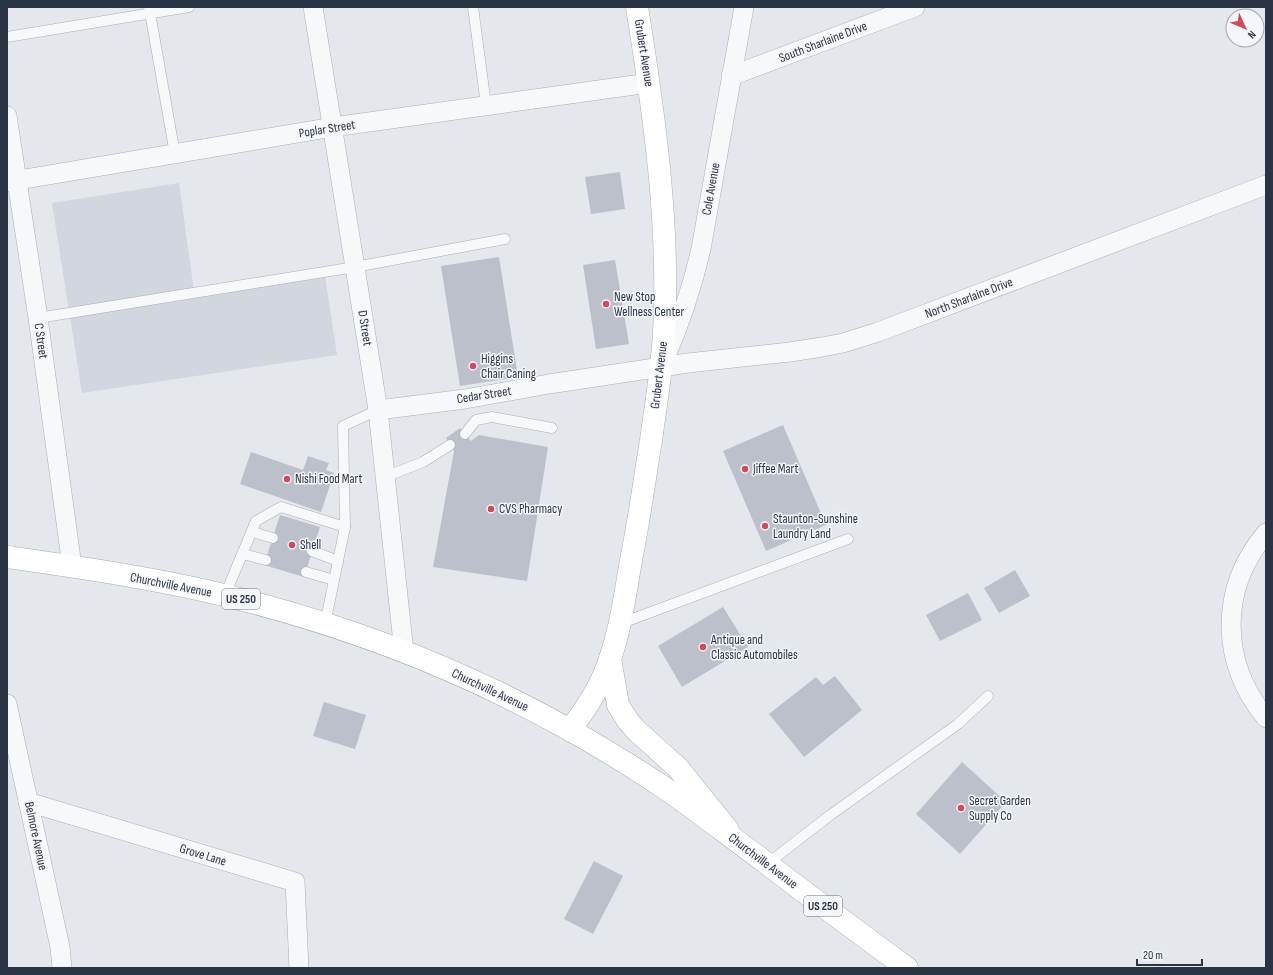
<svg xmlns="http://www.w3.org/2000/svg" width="1273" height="975" font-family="'Sofia Sans Condensed',sans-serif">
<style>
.built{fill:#d2d6de}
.building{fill:#bbc0ca}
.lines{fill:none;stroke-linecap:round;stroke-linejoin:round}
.lane-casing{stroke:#a9aeb7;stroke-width:11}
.street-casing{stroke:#a9aeb7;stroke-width:20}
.secondary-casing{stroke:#a9aeb7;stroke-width:23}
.primary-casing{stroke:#a3abb8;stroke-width:23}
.lane{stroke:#f7f8fa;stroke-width:10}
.street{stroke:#f7f8fa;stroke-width:19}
.secondary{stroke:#fff;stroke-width:22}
.primary{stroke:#fff;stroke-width:22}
.poi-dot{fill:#d1495b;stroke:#f4f6f9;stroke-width:1.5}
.labels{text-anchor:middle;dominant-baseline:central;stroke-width:3;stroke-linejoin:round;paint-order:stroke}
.shield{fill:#f4f6f9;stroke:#676e7b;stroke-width:1}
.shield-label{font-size:12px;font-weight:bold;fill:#2b3445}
.street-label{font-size:13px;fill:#2b3445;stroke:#f4f6f9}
.poi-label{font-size:13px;fill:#2b3445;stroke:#f4f6f9;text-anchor:start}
</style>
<rect width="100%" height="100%" fill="#e4e7ec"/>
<path class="built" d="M179,183L195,298L325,276L337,355L82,393L52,203Z"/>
<g class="building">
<path d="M620,172L625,209L591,214L585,177Z"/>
<path d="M499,257L518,377L460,386L441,266Z"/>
<path d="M615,260L629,344L596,349L583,265Z"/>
<path d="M783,425L826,525L766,551L723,451Z"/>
<path d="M460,428L471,441L479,435L548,447L527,581L433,567L454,451L446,438Z"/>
<path d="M251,452L303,470L308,456L329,463L326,470L334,473L321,512L240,484Z"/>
<path d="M280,515L320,527L304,577L264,565Z"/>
<path d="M1015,570L1030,596L999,613L984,588Z"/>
<path d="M968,593L982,620L940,641L926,615Z"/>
<path d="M723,607L748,647L682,687L658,646Z"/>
<path d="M835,676L862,710L804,757L769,714L816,677L823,685Z"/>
<path d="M324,702L366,715L355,749L313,736Z"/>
<path d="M962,762L1006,802L960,854L916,814Z"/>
<path d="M594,861L623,876L593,934L564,919Z"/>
</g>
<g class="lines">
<g class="lane-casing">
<g id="lane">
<path d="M149,7L175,154"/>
<path d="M473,7L486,105"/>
<path d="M7,37L189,7"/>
<path d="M38,318L355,267L505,239"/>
<path d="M465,434L476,420L492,417L552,428"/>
<path d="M385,477L423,462L450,445"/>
<path d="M345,527L343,426L378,410"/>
<path d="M252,532L273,538"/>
<path d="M312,551L338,561"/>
<path d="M243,554L266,560"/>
<path d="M306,572L334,580"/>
<path d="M225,595L256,521L281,507L345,527L325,624"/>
<path d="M619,624L848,539"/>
<path d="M767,864L829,816L958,724L988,696"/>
</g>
</g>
<g class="street-casing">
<g id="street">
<path d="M313,7L378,410L404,652"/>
<path d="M731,76L915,7"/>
<path d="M7,116L38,318L72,566"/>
<path d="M7,182L333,127L649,83"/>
<path d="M664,360C680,324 692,288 701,249L744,7"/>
<path d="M378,410L465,399L549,384L688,363L790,352L822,347L843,343L878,332L1266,185"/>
<path d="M1266,533C1219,589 1220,662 1266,718"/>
<path d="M7,704L60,947L62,968"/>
<path d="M28,802L295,882L299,968"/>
</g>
</g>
<g class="secondary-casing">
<g id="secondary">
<path d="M610,658L618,705L628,721L637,731L678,768L728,830"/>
<path d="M570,730C586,709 602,684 610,659C622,624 626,586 633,550C640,513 645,477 651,440C656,404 662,369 664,333C670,225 654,113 637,7"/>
</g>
</g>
<g class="primary-casing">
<path id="primary" d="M7,557C90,569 175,581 255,603C364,632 470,674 568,729C601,747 633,767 663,787C697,810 728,835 761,859C809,896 858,932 907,968"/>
</g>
<use href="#lane" class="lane"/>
<use href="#street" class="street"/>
<use href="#secondary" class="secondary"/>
<use href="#primary" class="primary"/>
</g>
<g class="poi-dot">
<circle cx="606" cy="304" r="4"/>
<circle cx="473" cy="366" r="4"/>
<circle cx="745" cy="469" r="4"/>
<circle cx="287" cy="479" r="4"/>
<circle cx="491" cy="509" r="4"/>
<circle cx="765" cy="526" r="4"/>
<circle cx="292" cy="545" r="4"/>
<circle cx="703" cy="647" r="4"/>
<circle cx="961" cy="808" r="4"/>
</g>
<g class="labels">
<g class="shield">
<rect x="222" y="589" width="38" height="20" rx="3"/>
<rect x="804" y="896" width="38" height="20" rx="3"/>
</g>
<g class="shield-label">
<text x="241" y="599">US 250</text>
<text x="823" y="906">US 250</text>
</g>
<g class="street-label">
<text transform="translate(823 42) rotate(-21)">South Sharlaine Drive</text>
<text transform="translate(644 53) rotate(81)">Grubert Avenue</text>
<text transform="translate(327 129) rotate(-9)">Poplar Street</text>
<text transform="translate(711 189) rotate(-80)">Cole Avenue</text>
<text transform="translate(969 298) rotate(-21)">North Sharlaine Drive</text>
<text transform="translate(365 328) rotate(81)">D Street</text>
<text transform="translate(41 341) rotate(82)">C Street</text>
<text transform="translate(659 375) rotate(-83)">Grubert Avenue</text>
<text transform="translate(484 395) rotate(-9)">Cedar Street</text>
<text transform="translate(171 585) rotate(11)">Churchville Avenue</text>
<text transform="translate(490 690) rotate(25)">Churchville Avenue</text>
<text transform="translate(36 836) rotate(78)">Belmore Avenue</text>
<text transform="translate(203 855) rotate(17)">Grove Lane</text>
<text transform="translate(763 861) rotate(37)">Churchville Avenue</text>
</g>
<g class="poi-label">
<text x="614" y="297">New Stop<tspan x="614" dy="15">Wellness Center</tspan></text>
<text x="481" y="359">Higgins<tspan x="481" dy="15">Chair Caning</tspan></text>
<text x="753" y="469">Jiffee Mart</text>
<text x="295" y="479">Nishi Food Mart</text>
<text x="499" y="509">CVS Pharmacy</text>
<text x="773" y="519">Staunton-Sunshine<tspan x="773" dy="15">Laundry Land</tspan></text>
<text x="300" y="545">Shell</text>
<text x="711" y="640">Antique and<tspan x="711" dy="15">Classic Automobiles</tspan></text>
<text x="969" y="801">Secret Garden<tspan x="969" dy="15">Supply Co</tspan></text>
</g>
</g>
<rect width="1273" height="975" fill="none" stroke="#2b3445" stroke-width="16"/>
<g transform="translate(1245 28) rotate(134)"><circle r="19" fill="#f4f6f9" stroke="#a4a8b1"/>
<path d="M0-3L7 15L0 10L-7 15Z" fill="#d1495b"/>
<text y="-6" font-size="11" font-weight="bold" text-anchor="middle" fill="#2b3445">N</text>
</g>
<path d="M1137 959v6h65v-6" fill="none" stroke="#2b3445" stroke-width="2"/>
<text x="1143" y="959" font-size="12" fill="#2b3445" stroke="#f4f6f9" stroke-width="3" paint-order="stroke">20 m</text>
</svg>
